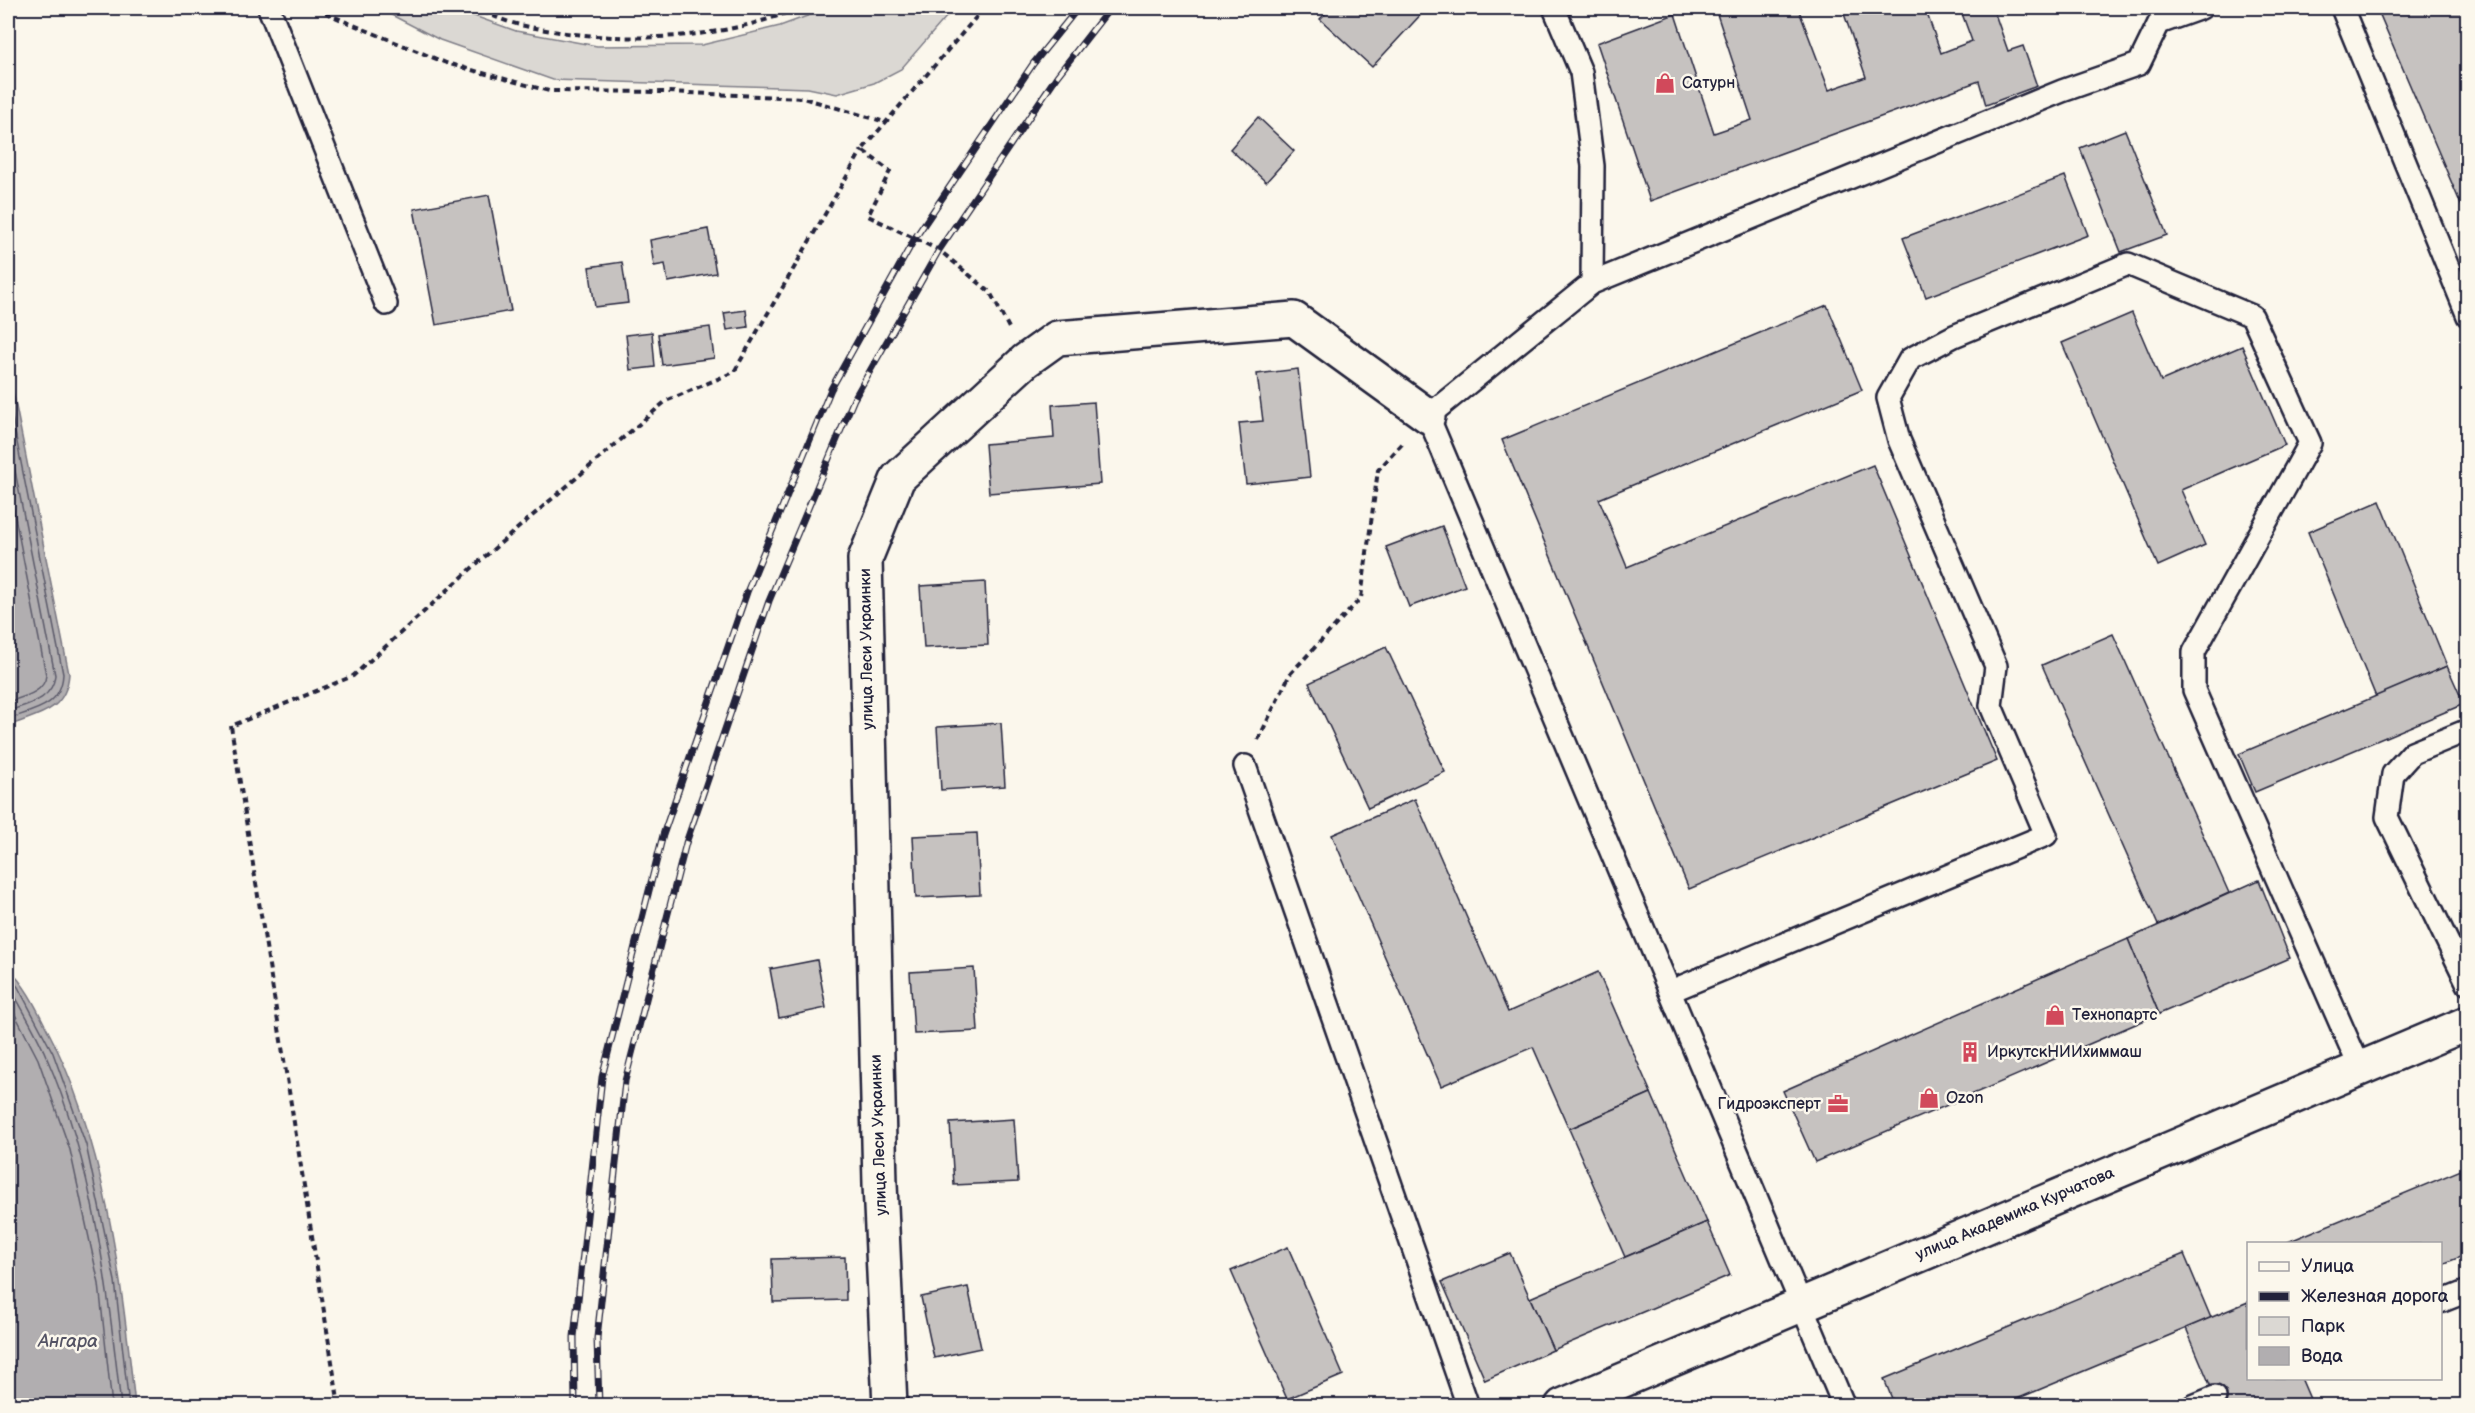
<svg xmlns="http://www.w3.org/2000/svg" width="2475" height="1413" font-family="'Balsamiq Sans',sans-serif">
<style>
.green{fill:#dbd8d3;stroke:#7e7d87;stroke-width:1.5}
.water{fill:#b1aeb0;stroke:#787681;stroke-width:1.5}
.lines{fill:none;stroke-linecap:round;stroke-linejoin:round}
.shore{stroke:#5b5a6a;stroke-width:1.5}
.building{fill:#c6c2c0;stroke:#22223b;stroke-width:1.5}
.lane-casing{stroke:#22223b;stroke-width:26}
.street-casing{stroke:#22223b;stroke-width:38}
.path{stroke:#22223b;stroke-width:4;stroke-dasharray:6 4.5;stroke-linecap:butt}
.lane{stroke:#fbf7ec;stroke-width:21}
.street{stroke:#fbf7ec;stroke-width:33}
.rail-casing{stroke:#22223b;stroke-width:7}
.rail{stroke:#fbf7ec;stroke-width:4.5;stroke-dasharray:14;stroke-linecap:butt}
.labels{text-anchor:middle;dominant-baseline:central;stroke-width:5;stroke-linejoin:round;paint-order:stroke}
.poi-label{font-size:16px;fill:#22223b;stroke:#fbf7ec;text-anchor:start}
.street-label{font-size:16px;fill:#22223b;stroke:#fbf7ec}
.water-label{font-size:18px;font-style:italic;fill:#545364;stroke:#fbf7ec}
</style>
<rect width="100%" height="100%" fill="#fbf7ec"/>
<filter id="ink" filterUnits="userSpaceOnUse"><feTurbulence type="fractalNoise" baseFrequency=".0167" numOctaves="2"/><feDisplacementMap in="SourceGraphic" scale="12" xChannelSelector="R" yChannelSelector="G"/><feConvolveMatrix kernelMatrix="1 2 1 2 8 2 1 2 1" color-interpolation-filters="sRGB"/></filter>
<g filter="url(#ink)">
<path class="green" d="M378,8H452L516,31L597,46L702,45L780,26L829,8H954L901,69L874,83L837,94L808,88L553,80L440,40Z"/>
<g class="water">
<path d="M8,366L69,674C66,712 38,714 8,726Z"/>
<path d="M8,968C25,985 34,1003 45,1025C106,1139 121,1278 135,1405H8Z"/>
</g>
<g class="lines">
<g class="shore">
<path d="M8,397L63,674C61,707 34,710 8,719"/>
<path d="M8,435L55,675C53,700 28,704 8,711"/>
<path d="M8,481L46,675C45,693 22,697 8,702"/>
<path d="M8,976L18,987L53,1053L86,1145L115,1281L129,1406"/>
<path d="M8,987L12,991C24,1012 37,1034 46,1056C94,1165 108,1288 121,1406"/>
<path d="M8,1001L38,1059L70,1150L99,1284L112,1406"/>
</g>
</g>
<g class="building">
<path d="M1331,8H1425L1426,9L1372,67L1320,19Z"/>
<path d="M1715,8H1798L1829,90L1866,77L1842,8H1925L1941,53L1972,41L1960,8H1993L2008,51L2023,46L2037,86L1986,105L1979,81L1650,201L1597,43L1675,14L1714,133L1752,120Z"/>
<path d="M2377,8H2463L2468,17V221Z"/>
<path d="M1258,117L1294,151L1266,182L1230,149Z"/>
<path d="M2125,130L2167,235L2121,252L2080,148Z"/>
<path d="M2065,176L2088,235L1926,297L1903,238Z"/>
<path d="M489,195L511,311L436,325L414,209Z"/>
<path d="M708,229L716,273L668,282L665,264L654,266L650,240Z"/>
<path d="M622,262L628,303L595,307L589,267Z"/>
<path d="M1827,305L1862,390L1599,499L1627,567L1873,465L1997,761L1689,889L1502,440Z"/>
<path d="M746,310L748,327L727,330L724,313Z"/>
<path d="M2132,313L2161,381L2242,346L2285,445L2181,490L2205,545L2158,566L2062,343Z"/>
<path d="M710,327L714,358L662,365L658,334Z"/>
<path d="M652,332L655,367L630,370L626,335Z"/>
<path d="M1298,369L1310,477L1246,484L1239,423L1263,421L1257,374Z"/>
<path d="M1094,402L1100,484L989,493L985,444L1054,438L1052,405Z"/>
<path d="M2380,501L2447,666L2376,697L2308,532Z"/>
<path d="M1442,526L1465,586L1409,607L1386,547Z"/>
<path d="M985,582L988,645L924,648L920,586Z"/>
<path d="M2113,634L2229,893L2158,925L2042,665Z"/>
<path d="M1386,647L1445,772L1368,808L1309,683Z"/>
<path d="M2447,666L2464,704L2255,792L2239,754Z"/>
<path d="M1001,723L1005,786L941,790L937,727Z"/>
<path d="M1415,799L1508,1012L1598,972L1651,1093L1569,1129L1533,1047L1441,1086L1332,835Z"/>
<path d="M977,833L980,895L916,898L913,836Z"/>
<path d="M2259,880L2290,958L2159,1014L2128,939Z"/>
<path d="M2128,939L2159,1014L1815,1162L1783,1091Z"/>
<path d="M817,960L826,1008L779,1018L770,969Z"/>
<path d="M974,968L978,1031L914,1034L910,972Z"/>
<path d="M1651,1093L1707,1222L1625,1257L1569,1129Z"/>
<path d="M1014,1119L1018,1182L954,1185L950,1123Z"/>
<path d="M2468,1167V1254L2440,1265V1244H2283Z"/>
<path d="M1707,1222L1730,1275L1553,1350L1530,1298Z"/>
<path d="M1288,1247L1343,1375L1287,1399L1231,1271Z"/>
<path d="M1510,1253L1553,1350L1485,1380L1442,1282Z"/>
<path d="M2184,1254L2211,1318L2000,1406H1895L1884,1379Z"/>
<path d="M845,1257L846,1300L773,1302L772,1259Z"/>
<path d="M968,1287L981,1348L934,1358L921,1297Z"/>
<path d="M2248,1302V1378H2301L2313,1406H2219L2186,1328Z"/>
</g>
<g class="lines">
<g class="lane-casing">
<g id="lane">
<path d="M269,8L386,304"/>
<path d="M1554,8L1581,72L1593,166L1592,283"/>
<path d="M2342,8L2468,316"/>
<path d="M2468,730L2412,753L2393,774L2387,817L2468,984"/>
<path d="M1245,766L1468,1406"/>
<path d="M1671,991L2046,835L1991,706L1996,666L1899,440L1888,398L1910,359L1954,336L2128,264L2252,316L2310,443L2194,652V690L2360,1068"/>
<path d="M2440,1302L2468,1291"/>
<path d="M1844,1406L1428,416L1592,283L2062,91L2139,64L2159,23L2201,8"/>
<path d="M2193,1406L2215,1397"/>
</g>
</g>
<g class="street-casing">
<g id="street">
<path d="M890,1406L880,1184L865,559L898,478L1025,361L1057,338L1294,319L1428,416"/>
<path d="M1562,1406L2468,1023"/>
</g>
</g>
<g class="path">
<path d="M316,8L344,21L446,63L549,91L667,92L803,98L885,122"/>
<path d="M473,8C490,14 507,23 525,26C611,44 717,43 798,8"/>
<path d="M984,8L862,150L890,171L868,216L939,250L990,292L1009,328"/>
<path d="M1258,740L1290,674L1361,598L1378,470L1403,443"/>
<path d="M339,1406L231,726L353,676L482,559L666,401L734,372L862,150"/>
</g>
<use href="#lane" class="lane"/>
<use href="#street" class="street"/>
<g class="rail-casing">
<g id="rail">
<path d="M575,1406L574,1337L602,1077L663,835L747,592L831,389L915,238L1033,64L1078,8"/>
<path d="M599,1406L597,1338L625,1081L686,843L769,601L854,399L939,250L1057,76L1110,8"/>
</g>
</g>
<use href="#rail" class="rail"/>
</g>
</g>
<defs>
<g id="shop-bare" transform="scale(1.62)"><path d="M-5-2.5h2.3a2.7 3.5 0 0 1 5.4 0H5L5.5 6h-11ZM-1.5-2.5h3a1.5 2.3 0 0 0-3 0Z" fill="#d1495b" stroke="#fbf7ec" stroke-width="2.5" paint-order="stroke"/></g>
<g id="building-bare" transform="scale(1.62)"><path d="M-4-6H4V6H1V3H-1V6H-4ZM-2.5-4.3h1.7v1.8h-1.7ZM.8-4.3h1.7v1.8H.8ZM-2.5-1h1.7V.8h-1.7ZM.8-1h1.7V.8H.8Z" fill="#d1495b" stroke="#fbf7ec" stroke-width="2.5" paint-order="stroke"/></g>
<g id="office-bare" transform="scale(1.62)"><path d="M-6-3h4V-5.5h4V-3h4V5H-6ZM-1-4.5V-3h2v-1.5ZM-6 0V1H6V0Z" fill="#d1495b" stroke="#fbf7ec" stroke-width="2.5" paint-order="stroke"/></g>
</defs>
<g fill-rule="evenodd">
<use href="#shop-bare" x="1665" y="83"/>
<use href="#shop-bare" x="2055" y="1015"/>
<use href="#building-bare" x="1970" y="1052"/>
<use href="#shop-bare" x="1929" y="1098"/>
<use href="#office-bare" x="1838" y="1104"/>
</g>
<g class="labels">
<g class="poi-label">
<text x="1682" y="83">Сатурн</text>
<text x="2072" y="1015">Технопартс</text>
<text x="1987" y="1052">ИркутскНИИхиммаш</text>
<text x="1946" y="1098">Ozon</text>
<text x="1821" y="1104" text-anchor="end">Гидроэксперт</text>
</g>
<g class="street-label">
<text transform="translate(867 649) rotate(-91)">улица Леси Украинки</text>
<text transform="translate(879 1135) rotate(-92)">улица Леси Украинки</text>
<text transform="translate(2015 1214) rotate(-23)">улица Академика Курчатова</text>
</g>
<g class="water-label">
<text x="68" y="1341">Ангара</text>
</g>
</g>
<rect width="2475" height="1413" fill="none" stroke="#fbf7ec" stroke-width="30"/>
<rect x="15" y="15" width="2445" height="1383" fill="none" stroke="#22223b" stroke-width="2" filter="url(#ink)"/>
<rect x="2247" y="1242" width="195" height="138" fill="#fbf7ec" stroke="#a4a2a5" stroke-width="1.5"/>
<rect x="2259" y="1262" width="30" height="9" fill="#fbf7ec" stroke="#a4a2a5" stroke-width="1.5"/>
<text x="2301" y="1272" font-size="18" fill="#22223b">Улица</text>
<rect x="2259" y="1292" width="30" height="9" fill="#22223b" stroke="#a4a2a5" stroke-width="1.5"/>
<text x="2301" y="1302" font-size="18" fill="#22223b">Железная дорога</text>
<rect x="2259" y="1317" width="30" height="18" fill="#dbd8d3" stroke="#a4a2a5" stroke-width="1.5"/>
<text x="2301" y="1332" font-size="18" fill="#22223b">Парк</text>
<rect x="2259" y="1347" width="30" height="18" fill="#b1aeb0" stroke="#a4a2a5" stroke-width="1.5"/>
<text x="2301" y="1362" font-size="18" fill="#22223b">Вода</text>
</svg>
